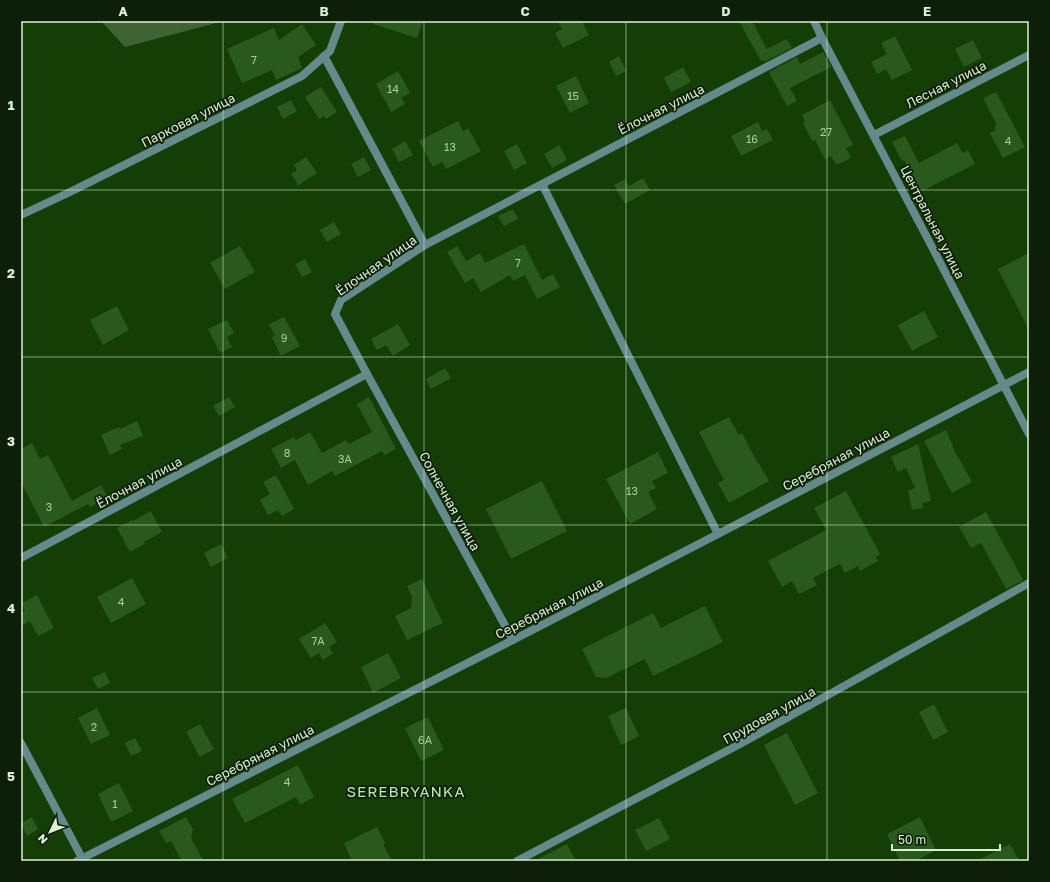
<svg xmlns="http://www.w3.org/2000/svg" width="1050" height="882" font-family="'Golos Text',sans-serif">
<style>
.green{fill:#3f6335}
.building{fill:#2a5a1b}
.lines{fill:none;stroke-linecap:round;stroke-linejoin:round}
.minor{stroke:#658a8c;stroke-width:8}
.grid{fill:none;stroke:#daf1d3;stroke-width:1;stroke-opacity:0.55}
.labels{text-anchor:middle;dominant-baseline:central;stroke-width:3.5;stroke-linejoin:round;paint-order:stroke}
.number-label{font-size:11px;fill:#aecba5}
.street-label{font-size:13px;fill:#daf1d3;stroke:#0e1f09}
.quarter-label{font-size:15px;letter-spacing:1px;fill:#bae8ad;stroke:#0e1f09}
.neatline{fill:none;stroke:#daf1d3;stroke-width:1.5}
.grid-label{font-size:13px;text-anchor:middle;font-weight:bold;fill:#daf1d3}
</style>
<rect width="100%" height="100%" fill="#153d06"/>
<path class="green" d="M101,21H224L125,47Z"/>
<g class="building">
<path d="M373,21H423L417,38L373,24Z"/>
<path d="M557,21H582L589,35L563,48L555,33L562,29Z"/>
<path d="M739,21H752L767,49L787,39L792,48L764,62L763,60L761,61Z"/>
<path d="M302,24L316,45L298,57L302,68L276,80L272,70L242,83L227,49L274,28L279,40Z"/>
<path d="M895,36L912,70L892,80L886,69L877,74L871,62L887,54L881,43Z"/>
<path d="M973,40L982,58L964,67L955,49Z"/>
<path d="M823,52L831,67L790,88L797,101L787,106L769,72L797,57L800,64Z"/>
<path d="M619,56L626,71L616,76L609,62Z"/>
<path d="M683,67L691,82L671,92L664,78Z"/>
<path d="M398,71L410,93L401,98L405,104L391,112L376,84Z"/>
<path d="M576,76L589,103L570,113L556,86Z"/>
<path d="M321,87L337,112L326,119L324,116L319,119L305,97Z"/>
<path d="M996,92L1025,147L1003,158L990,133L996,130L994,126L997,125L983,98Z"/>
<path d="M291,100L297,111L283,119L277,107Z"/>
<path d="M830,100L853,145L846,148L851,158L836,165L831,156L825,159L815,140L812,141L803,123L805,121L802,115Z"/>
<path d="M458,121L463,131L468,128L481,151L446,169L442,162L433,167L419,141Z"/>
<path d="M758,122L762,131L767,129L773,140L741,156L731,136Z"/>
<path d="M905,136L919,163L957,143L963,153L968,150L975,164L920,192L904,160L902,161L892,142Z"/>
<path d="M405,141L413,155L399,162L392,149Z"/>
<path d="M517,144L527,163L514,170L504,151Z"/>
<path d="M559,145L567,160L552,168L544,154Z"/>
<path d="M306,157L317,173L297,186V182L291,174L297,170L294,165Z"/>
<path d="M364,157L371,170L358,177L351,164Z"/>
<path d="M643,178L650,190L625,204L614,185L625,179L629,186Z"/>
<path d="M513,209L518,219L504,226L498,216Z"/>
<path d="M334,222L341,234L327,242L320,230Z"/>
<path d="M524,244L542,280L553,274L560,287L537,299L525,275L513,281L510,275L481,292L473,278L465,283L447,252L457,246L466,261L480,253L485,263Z"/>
<path d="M240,246L255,272L225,289L210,263Z"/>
<path d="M1029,253V330L998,269Z"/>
<path d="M305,259L312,272L302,277L295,264Z"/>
<path d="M117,306L129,330L103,345L90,320Z"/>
<path d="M924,311L938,337L912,351L898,325Z"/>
<path d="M284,317L300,346L281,356L272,337L275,336L269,324Z"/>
<path d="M227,320L234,333L227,337L232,347L220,353L208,329Z"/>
<path d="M398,324L410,345L393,356L386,345L377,350L371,339Z"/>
<path d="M445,368L451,378L431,389L426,379Z"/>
<path d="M229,397L235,407L219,416L213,406Z"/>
<path d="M369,397L396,449L385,455L382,451L335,476L332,471L308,485L295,460L281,468L271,449L294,437L296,440L310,432L322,453L346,440L349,444L372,432L357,404Z"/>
<path d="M729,417L739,435L742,433L758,464L759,463L769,481L729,503L718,483L724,480L699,432Z"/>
<path d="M137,421L143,436L120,445L122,449L110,455L101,435L119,427L120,429Z"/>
<path d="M946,430L953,446H952L972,482L952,493L924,441Z"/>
<path d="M32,443L40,459L48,455L72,501L101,485L108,498L90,507L88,504L44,527L21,482V449Z"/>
<path d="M918,444L931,501L922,503L923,508L912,510L908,491L915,488L906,468L898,472L891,457Z"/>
<path d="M658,452L668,473L652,481L656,488L648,492L657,509L630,524L606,479Z"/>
<path d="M276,475L294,509L282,516L278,510L268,515L260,500L270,494L263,482Z"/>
<path d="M542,481L567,531L511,559L486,509Z"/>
<path d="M846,491L880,554L876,557L878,561L860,571L858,566L845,573L840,564L813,578L817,585L799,594L792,581L782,587L768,561L826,530L814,508Z"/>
<path d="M151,511L162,532L144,542L145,544L130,552L117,528L132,520L133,521Z"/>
<path d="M986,512L1023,580L1006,589L981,543L971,548L959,527Z"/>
<path d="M221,544L228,558L211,567L204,553Z"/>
<path d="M132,578L146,604L111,623L97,597Z"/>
<path d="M422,579L443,623L407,640L395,616L411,608L412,597L407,586Z"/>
<path d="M37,595L54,628L38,636L30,621L21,626V613L25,611L22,603Z"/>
<path d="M705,606L723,642L653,676L645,659L606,678L596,677L582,649L653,613L661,628Z"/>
<path d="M325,623L337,642L329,647L333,653L323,660L319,653L311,658L299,639Z"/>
<path d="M388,653L401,678L373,693L361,667Z"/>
<path d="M105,672L110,683L98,689L92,678Z"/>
<path d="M934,704L948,732L933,740L919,712Z"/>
<path d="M97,708L110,735L91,744L78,718Z"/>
<path d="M626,708L639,736L621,745L608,716Z"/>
<path d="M428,717L444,750L421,761L405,728Z"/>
<path d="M200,724L214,749L200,757L186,732Z"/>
<path d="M787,733L818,793L795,805L764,745Z"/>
<path d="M135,738L142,751L131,756L125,743Z"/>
<path d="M298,765L314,797L300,805L296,797L245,823L232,799Z"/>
<path d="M119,783L133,811L111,822L98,794Z"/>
<path d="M32,817L38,829L27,836L21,823Z"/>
<path d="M186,817L193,829L191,838L203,861H182L171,841L166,843L159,831Z"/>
<path d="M920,817L936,850L915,861H900L887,834Z"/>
<path d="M659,818L670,839L646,851L635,830Z"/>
<path d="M377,827L385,843L383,844L392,861H352L344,843Z"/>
<path d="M567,844L576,861H534Z"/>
<path d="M1010,844L1019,861H977Z"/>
</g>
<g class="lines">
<g class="minor">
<path d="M814,21L822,38L931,245L1029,434"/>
<path d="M324,56L425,245"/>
<path d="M874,135L1029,55"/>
<path d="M542,184L718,534"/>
<path d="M21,215L68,193L302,76L330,51L341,21"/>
<path d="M367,374L513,640"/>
<path d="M21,558L367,374L335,314L341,300L425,245L822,38"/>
<path d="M21,743L82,858"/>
<path d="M77,861L513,640L718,534L1029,372"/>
<path d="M517,861L740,744L1029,583"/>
</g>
</g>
<path class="grid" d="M223,21V861M424,21V861M626,21V861M827,21V861M21,190H1029M21,357H1029M21,525H1029M21,692H1029"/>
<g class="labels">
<g class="number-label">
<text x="254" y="59">7</text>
<text x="393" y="88">14</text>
<text x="573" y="95">15</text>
<text x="826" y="131">27</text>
<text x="752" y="138">16</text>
<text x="1008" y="140">4</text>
<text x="450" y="146">13</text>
<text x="518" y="262">7</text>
<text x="284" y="337">9</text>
<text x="287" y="452">8</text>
<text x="345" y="458">3А</text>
<text x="632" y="490">13</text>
<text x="49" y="506">3</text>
<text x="121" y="601">4</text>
<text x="318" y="640">7А</text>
<text x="94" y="726">2</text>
<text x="425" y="739">6А</text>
<text x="287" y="781">4</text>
<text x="115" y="803">1</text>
</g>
<g class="street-label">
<text transform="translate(946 84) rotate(-27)">Лесная улица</text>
<text transform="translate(661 109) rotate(-27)">Ёлочная улица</text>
<text transform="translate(188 120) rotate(-27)">Парковая улица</text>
<text transform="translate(933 222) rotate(63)">Центральная улица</text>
<text transform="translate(376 265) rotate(-35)">Ёлочная улица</text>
<text transform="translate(836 459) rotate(-28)">Серебряная улица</text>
<text transform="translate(139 482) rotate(-28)">Ёлочная улица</text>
<text transform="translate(450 501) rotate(61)">Солнечная улица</text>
<text transform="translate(549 608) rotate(-27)">Серебряная улица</text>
<text transform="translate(769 715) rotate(-29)">Прудовая улица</text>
<text transform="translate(260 755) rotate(-27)">Серебряная улица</text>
</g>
<g class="quarter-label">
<text x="406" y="791">SEREBRYANKA</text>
</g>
</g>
<rect width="1050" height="882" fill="none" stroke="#0e1f09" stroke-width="44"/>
<g transform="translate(50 832) rotate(227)" stroke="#0e1f09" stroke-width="3" paint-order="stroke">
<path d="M0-3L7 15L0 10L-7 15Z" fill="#daf1d3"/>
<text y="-6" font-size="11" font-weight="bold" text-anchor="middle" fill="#daf1d3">N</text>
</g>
<path d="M892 844v6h108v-6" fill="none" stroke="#daf1d3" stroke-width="2"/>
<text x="898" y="844" font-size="12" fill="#daf1d3" stroke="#0e1f09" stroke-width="3" paint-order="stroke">50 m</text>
<rect x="22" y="22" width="1006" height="838" class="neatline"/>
<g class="grid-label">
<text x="123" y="16">A</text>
<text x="324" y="16">B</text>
<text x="525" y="16">C</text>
<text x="726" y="16">D</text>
<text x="927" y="16">E</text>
<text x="11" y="110">1</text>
<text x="11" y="278">2</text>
<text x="11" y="446">3</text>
<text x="11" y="613">4</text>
<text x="11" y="781">5</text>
</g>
</svg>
